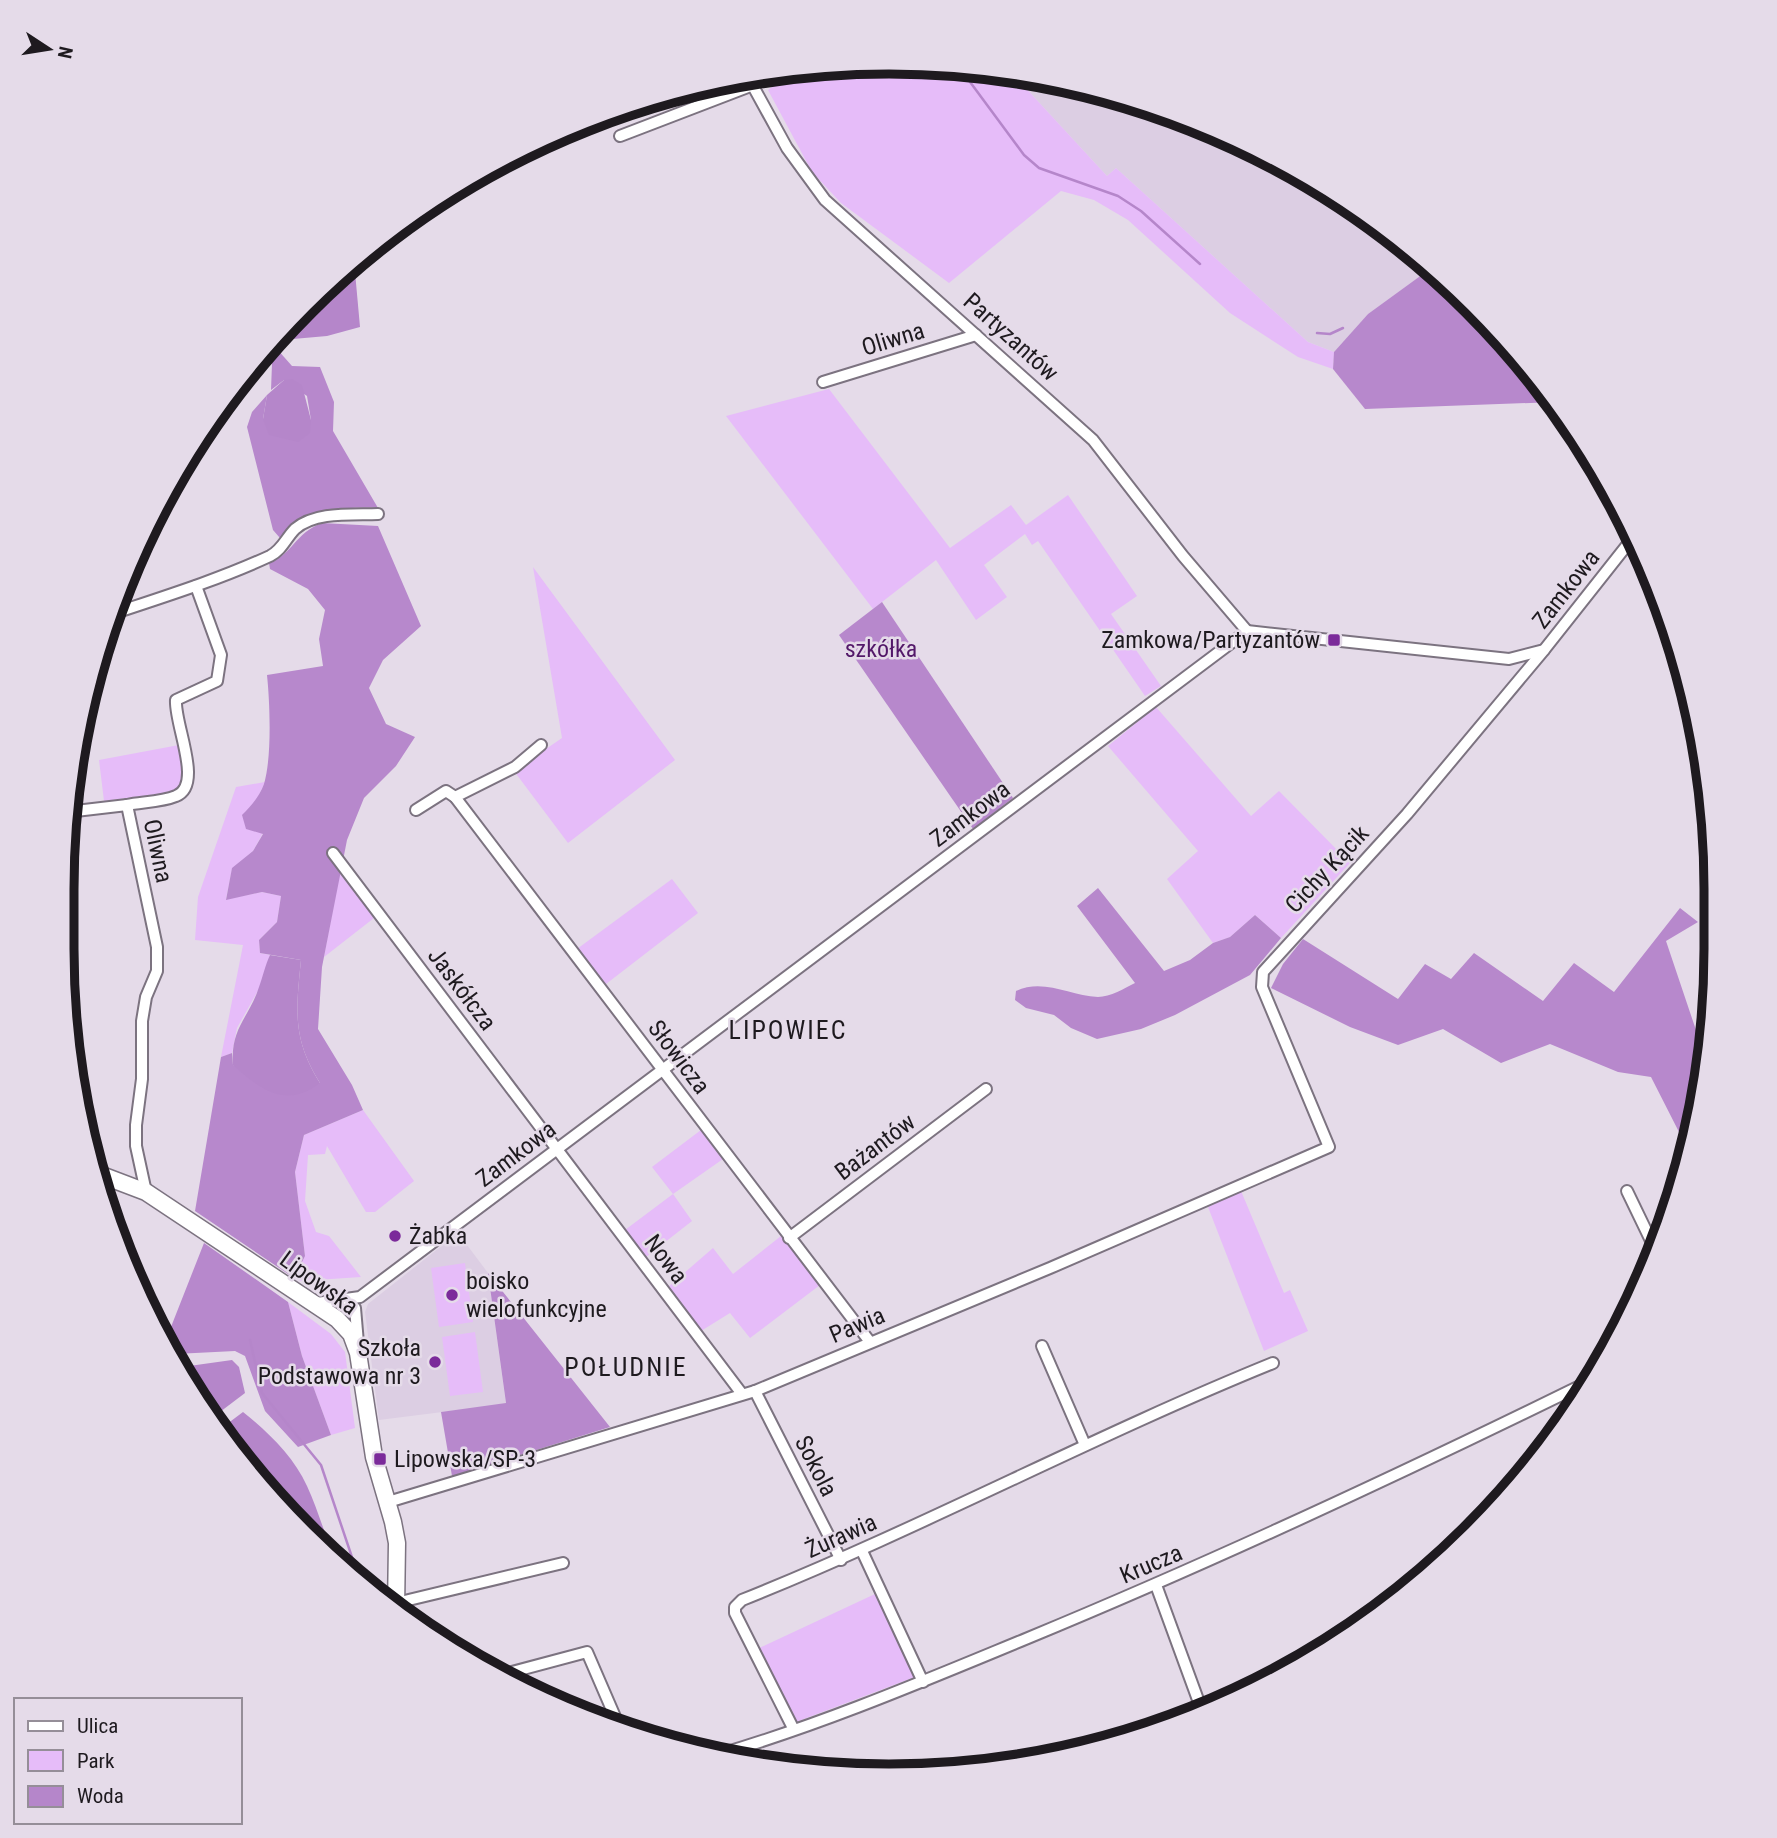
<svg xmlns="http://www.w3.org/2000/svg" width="1777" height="1838" font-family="'Roboto Condensed',sans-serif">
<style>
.built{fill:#dccee3}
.green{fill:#e6bcf9}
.forest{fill:#b788cc}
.water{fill:#b586ca}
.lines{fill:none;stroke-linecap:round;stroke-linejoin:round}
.stream{stroke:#b586ca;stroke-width:2.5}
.street-casing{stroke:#7c7380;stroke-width:14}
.secondary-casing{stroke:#7c7380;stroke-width:19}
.street{stroke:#fff;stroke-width:10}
.secondary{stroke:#fff;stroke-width:16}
.poi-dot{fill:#7b2a9a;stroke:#e5dbe9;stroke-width:2.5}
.labels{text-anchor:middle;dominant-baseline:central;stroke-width:5;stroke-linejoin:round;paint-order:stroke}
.street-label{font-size:24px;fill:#1e1a1f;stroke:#e5dbe9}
.poi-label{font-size:24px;fill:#1e1a1f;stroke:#e5dbe9;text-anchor:start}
.park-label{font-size:24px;fill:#531869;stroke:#e5dbe9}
.neighbourhood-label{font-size:26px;letter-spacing:2px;fill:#1e1a1f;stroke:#e5dbe9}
.rim{fill:none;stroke:#1e1a1f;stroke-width:9}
</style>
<rect width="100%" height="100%" fill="#e5dbe9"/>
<g class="built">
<path d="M1011,72L1154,105L1302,172L1434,266L1368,314L1334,352L1308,342L1116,168L1107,176Z"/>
<path d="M458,1233L488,1273L506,1404L379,1420L365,1312L368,1304Z"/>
</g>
<g class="green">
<path d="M834,63L996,68L1011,72L1107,176L1116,168L1308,342L1334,352L1333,369L1298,357L1230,313L1128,220L1094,200L1061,191L949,283L841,203L812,172L768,90L796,69Z"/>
<path d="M829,389L950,548L1011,505L1026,525L1068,495L1137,596L1111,614L1161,686L1145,696L1038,541L1032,545L1025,534L984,565L1007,597L976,620L936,560L873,609L726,416Z"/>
<path d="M533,567L675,760L568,843L514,771L562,738Z"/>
<path d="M1156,707L1251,816L1279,791L1350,863L1281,938L1255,915L1230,937L1213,943L1167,879L1198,851L1108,746Z"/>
<path d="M179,745C183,762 189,777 176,792L104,801L99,760Z"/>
<path d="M265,782L257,799L242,816L263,833L253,851L232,869L226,899L262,892L281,896L277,922L259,940L260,953L270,955L259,989L237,1028L232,1053L221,1057L243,945L195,940L198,897L236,787Z"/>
<path d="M340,871L374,918L324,957Z"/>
<path d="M672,879L698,913L606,984L577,949Z"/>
<path d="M363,1110L414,1181L375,1212H366L327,1146L325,1154L308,1155L305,1201L316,1232L329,1236L361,1277L301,1281L294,1278L305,1256L295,1172L304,1135Z"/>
<path d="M701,1130L723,1159L673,1194L692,1221L646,1257L625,1230L673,1194L652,1167Z"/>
<path d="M1241,1191L1284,1293L1290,1290L1308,1331L1264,1351L1208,1207Z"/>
<path d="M781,1236L820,1285L750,1338L730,1313L701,1331L668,1287L713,1248L733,1274Z"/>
<path d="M465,1263L473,1322L439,1327L431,1268Z"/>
<path d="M288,1302L331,1334L345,1352L355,1428L331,1435L302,1356Z"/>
<path d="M475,1332L483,1392L450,1396L442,1337Z"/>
<path d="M875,1594L915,1677L796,1722L757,1649Z"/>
</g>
<g class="forest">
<path d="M1434,266L1545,385L1556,402L1365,409L1333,369L1334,352L1368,314Z"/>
<path d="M269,340L292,366L320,367L334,402L333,431L378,508C342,507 305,508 280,538L273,530L247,427L252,412L267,395L263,419L311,420L307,396L284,380L271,390L272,364L261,350Z"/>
<path d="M322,523L378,526L421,626L383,660L369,688L386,724L415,737L396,766L364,798L347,840L322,967L318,1029L352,1085L363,1110L304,1135L295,1172L305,1256L294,1278L195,1211L221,1057L232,1053L233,1065L320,1083C292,1038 296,1010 301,960L260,953L259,940L277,922L281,896L262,892L226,900L232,868L253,851L263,834L246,829L242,815C251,806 259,797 264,784C272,757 270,704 267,675L323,666L319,639L325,610L308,589L270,569L269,563C292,555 295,533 322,523Z"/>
<path d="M882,602L1013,798L973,829L839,635Z"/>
<path d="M1098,888L1164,971L1190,960L1213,943L1230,937L1255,915L1281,938L1250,975L1175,1015L1141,1029L1097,1039L1071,1028L1054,1015L1026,1008L1015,1000L1016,991C1044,978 1070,996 1098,997C1110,997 1125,988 1135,983L1077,906Z"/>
<path d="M1680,908L1698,922L1666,941L1701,1045L1706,1050L1690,1146L1679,1132L1651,1077L1618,1072L1550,1044L1501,1063L1443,1029L1398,1045L1350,1027L1271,988L1283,964L1303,939L1398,999L1425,964L1451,979L1474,953L1543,1001L1574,963L1614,992Z"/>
<path d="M204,1243L288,1302L302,1356L331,1435L298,1447L265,1411L245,1356L235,1351L175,1354L163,1334L169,1332Z"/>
<path d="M488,1273L610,1427L452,1476L441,1412L506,1403Z"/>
</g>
<g class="water">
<path d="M354,261L360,327L327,336L293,339L290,321Z"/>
<path d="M292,379L302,385L311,420L310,433L298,442L269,435L263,419L267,395L284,380Z"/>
<path d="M270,955L301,960C296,1010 292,1038 320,1083C287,1109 260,1090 233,1065C230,1028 249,1018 259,987C263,976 265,966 270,955Z"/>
<path d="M232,1360L239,1367L245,1393L212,1418L182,1367Z"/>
<path d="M243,1412C268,1432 294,1457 307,1486C320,1514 325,1539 340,1568L232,1453L219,1430Z"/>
</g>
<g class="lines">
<g class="stream">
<path d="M959,67L1024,155L1039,168L1118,196L1141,211L1200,264"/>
<path d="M1317,333L1330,334L1343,328"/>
<path d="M250,1340L262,1393L321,1465L361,1584"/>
</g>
<g class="street-casing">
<g id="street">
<path d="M748,77L787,148L825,200L1093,440L1183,556L1247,631"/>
<path d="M620,136L753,85"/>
<path d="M823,382L976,335"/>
<path d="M109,615C163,597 218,580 270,556C282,550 286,538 295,529C315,511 353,515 378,514"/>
<path d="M541,745L515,767L455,797L870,1342"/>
<path d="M416,810L446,791L455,797"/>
<path d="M67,812L127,805"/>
<path d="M333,853L742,1394"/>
<path d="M1627,1191L1655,1249"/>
<path d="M146,1192L136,1146V1125L142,1079V1021L146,997L157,971V947L127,805C142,802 162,802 176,796C204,785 174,724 176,700L217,681L221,655L196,586"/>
<path d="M789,1238L986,1089"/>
<path d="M317,1303L360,1297L1247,631L1509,659L1544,650L1635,535"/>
<path d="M355,1308L358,1343"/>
<path d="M1042,1346L1085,1445"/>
<path d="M755,1391L841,1560"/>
<path d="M388,1502L755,1391L1050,1268L1329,1147L1262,987L1263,972L1407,814L1544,650"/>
<path d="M862,1551L923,1682"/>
<path d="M1156,1585L1201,1708"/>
<path d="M396,1603L563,1563"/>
<path d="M497,1676L587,1652L622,1733"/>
<path d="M793,1728L735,1613V1607L742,1600C922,1528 1093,1436 1273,1363"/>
<path d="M717,1755C823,1724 926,1680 1028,1638C1219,1559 1405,1472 1590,1381"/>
<path d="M862,1772L906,1774"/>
</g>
</g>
<g class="secondary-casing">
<path id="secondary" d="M96,1173L146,1192L337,1319L351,1334L358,1353L374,1457L393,1522L397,1543L396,1609"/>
</g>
<use href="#street" class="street"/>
<use href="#secondary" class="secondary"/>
</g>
<g class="poi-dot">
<rect x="1327" y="633" width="14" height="14" rx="3.5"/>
<circle cx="395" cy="1236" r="7"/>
<circle cx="452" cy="1295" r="7"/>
<circle cx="435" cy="1362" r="7"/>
<rect x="373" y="1452" width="14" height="14" rx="3.5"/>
</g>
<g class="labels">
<g class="street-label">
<text transform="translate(1011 337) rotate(42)">Partyzantów</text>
<text transform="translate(893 339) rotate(-17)">Oliwna</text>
<text transform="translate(1566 589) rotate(-52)">Zamkowa</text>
<text transform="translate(970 814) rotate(-37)">Zamkowa</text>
<text transform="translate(158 851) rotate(78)">Oliwna</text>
<text transform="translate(1327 869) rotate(-47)">Cichy Kącik</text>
<text transform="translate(462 989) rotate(53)">Jaskółcza</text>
<text transform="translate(679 1057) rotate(53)">Słowicza</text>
<text transform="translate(875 1147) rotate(-37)">Bażantów</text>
<text transform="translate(516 1154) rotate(-37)">Zamkowa</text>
<text transform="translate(666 1259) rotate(53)">Nowa</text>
<text transform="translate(319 1283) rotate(36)">Lipowska</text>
<text transform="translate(857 1325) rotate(-23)">Pawia</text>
<text transform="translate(816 1466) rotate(63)">Sokola</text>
<text transform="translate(841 1536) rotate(-24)">Żurawia</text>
<text transform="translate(1151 1564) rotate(-23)">Krucza</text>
</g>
<g class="poi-label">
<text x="1320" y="640" text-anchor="end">Zamkowa/Partyzantów</text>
<text x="409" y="1236">Żabka</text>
<text x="466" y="1281">boisko<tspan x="466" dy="28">wielofunkcyjne</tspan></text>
<text x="421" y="1348" text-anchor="end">Szkoła<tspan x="421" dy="28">Podstawowa nr 3</tspan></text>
<text x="394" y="1459">Lipowska/SP-3</text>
</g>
<g class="park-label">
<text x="881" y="649">szkółka</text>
</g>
<g class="neighbourhood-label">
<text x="788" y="1030">LIPOWIEC</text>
<text x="626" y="1367">POŁUDNIE</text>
</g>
</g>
<path d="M0 0H1777V1838H0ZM889 74H889A815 815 0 0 1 1704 889V949A815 815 0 0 1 889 1764H889A815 815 0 0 1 74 949V889A815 815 0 0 1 889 74Z" fill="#e5dbe9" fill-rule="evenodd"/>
<path class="rim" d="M889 74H889A815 815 0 0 1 1704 889V949A815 815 0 0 1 889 1764H889A815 815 0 0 1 74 949V889A815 815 0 0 1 889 74Z"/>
<rect x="14" y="1698" width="228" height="126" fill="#e5dbe9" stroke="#958e98" stroke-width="2"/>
<rect x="28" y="1721" width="35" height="10" fill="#ffffff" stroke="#958e98" stroke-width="2"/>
<text x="77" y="1733" font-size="21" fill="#1e1a1f">Ulica</text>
<rect x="28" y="1750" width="35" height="21" fill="#e6bcf9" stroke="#958e98" stroke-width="2"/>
<text x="77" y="1768" font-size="21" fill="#1e1a1f">Park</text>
<rect x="28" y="1786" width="35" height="21" fill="#b586ca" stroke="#958e98" stroke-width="2"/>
<text x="77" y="1803" font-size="21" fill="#1e1a1f">Woda</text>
<g transform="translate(49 49) rotate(102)" stroke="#e5dbe9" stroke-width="5" paint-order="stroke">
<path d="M0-5L12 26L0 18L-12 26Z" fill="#1e1a1f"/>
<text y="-10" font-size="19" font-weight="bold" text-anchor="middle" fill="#1e1a1f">N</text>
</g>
</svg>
